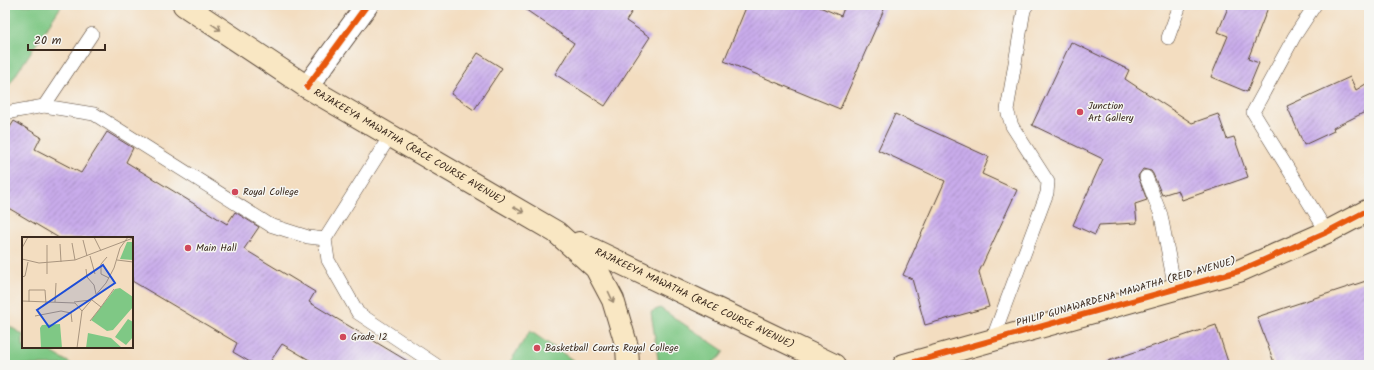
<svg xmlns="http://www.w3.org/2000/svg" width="1374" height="370" font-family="Kalam,sans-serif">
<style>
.grass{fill:#7fc885;stroke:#5d7952}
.building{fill:url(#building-hatch)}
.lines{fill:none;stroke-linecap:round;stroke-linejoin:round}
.lane-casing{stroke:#574536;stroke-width:14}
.street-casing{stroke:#574536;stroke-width:24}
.secondary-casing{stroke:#574536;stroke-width:24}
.lane{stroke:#fff;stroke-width:13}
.street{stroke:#fff;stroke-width:22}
.secondary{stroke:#f9e7c3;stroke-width:22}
.cycleway-casing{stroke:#f6f6f2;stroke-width:8}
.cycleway{stroke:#e8590c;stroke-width:6}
.oneway{stroke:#9a8870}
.poi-dot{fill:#d1495b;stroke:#f6f6f2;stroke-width:1.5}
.labels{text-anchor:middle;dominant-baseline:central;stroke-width:3;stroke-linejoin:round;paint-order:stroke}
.poi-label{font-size:10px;fill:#3b2a1e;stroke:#f6f6f2;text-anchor:start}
.street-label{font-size:10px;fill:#3b2a1e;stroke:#f6f6f2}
.inset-road{fill:none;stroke:#a9957f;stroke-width:1}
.view{fill:#1d4ed8;fill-opacity:0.15;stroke:#1d4ed8;stroke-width:2}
.inset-edge{fill:none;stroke:#3b2a1e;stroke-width:2}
</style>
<defs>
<pattern id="building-hatch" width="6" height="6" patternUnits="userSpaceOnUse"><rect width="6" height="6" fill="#c9aceb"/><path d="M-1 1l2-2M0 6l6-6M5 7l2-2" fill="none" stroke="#a48cbe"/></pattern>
</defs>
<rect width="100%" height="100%" fill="#f6f6f2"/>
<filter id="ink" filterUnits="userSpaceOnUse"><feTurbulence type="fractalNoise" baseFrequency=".025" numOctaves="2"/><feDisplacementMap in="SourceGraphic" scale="8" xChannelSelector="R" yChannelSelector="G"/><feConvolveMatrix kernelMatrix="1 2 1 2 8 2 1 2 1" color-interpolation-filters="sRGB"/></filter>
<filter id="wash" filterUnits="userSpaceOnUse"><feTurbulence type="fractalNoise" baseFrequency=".012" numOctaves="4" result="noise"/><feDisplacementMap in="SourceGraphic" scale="16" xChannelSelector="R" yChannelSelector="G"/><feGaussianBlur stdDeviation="0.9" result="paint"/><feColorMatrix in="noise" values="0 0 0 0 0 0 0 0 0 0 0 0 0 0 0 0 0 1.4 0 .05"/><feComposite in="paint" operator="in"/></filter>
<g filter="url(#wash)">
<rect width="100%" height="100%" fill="#f3ddc0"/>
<g class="grass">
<path d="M5,5H62L5,91Z"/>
<path d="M660,308L724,351L720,357L709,365H659L651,312Z"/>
<path d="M5,323L23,335V347H43L73,365H5Z"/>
<path d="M530,331L580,365H508Z"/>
</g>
<g id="blocks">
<g class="building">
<path d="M519,5H636L626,21L650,37L605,106L555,74L574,43Z"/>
<path d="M747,5H815L841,16L845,5H886L840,109L724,61Z"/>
<path d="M1229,5H1269L1248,59L1259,63L1247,92L1211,77L1228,36L1218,32Z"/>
<path d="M1071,42L1129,70L1125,79L1192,123L1218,114L1227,139L1234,137L1248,177L1182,200L1178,190L1162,195L1153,174L1151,171L1143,169L1138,176L1147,200L1135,204L1137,223L1099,225L1095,235L1073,225L1103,159L1032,125Z"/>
<path d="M478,53L502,68L474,110L451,94Z"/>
<path d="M1350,77L1356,90L1369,82V110L1333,128L1334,131L1304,145L1287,106Z"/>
<path d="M895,114L989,157L982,174L1017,190L979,272L989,307L925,325L912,279L903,275L945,181L878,150Z"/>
<path d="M14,121L41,137L35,149L81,173L107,132L133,148L126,162L227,224L235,212L259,227L244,249L315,292L309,302L414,365H318L282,344L268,365H255L233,352L237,343L132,281V238H59L5,206V135Z"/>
<path d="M1369,280V365H1275L1257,317Z"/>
<path d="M1216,325L1229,365H1109L1108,361Z"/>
</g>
</g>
</g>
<g filter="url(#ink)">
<use href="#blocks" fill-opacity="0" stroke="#574536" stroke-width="1"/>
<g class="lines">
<g class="lane-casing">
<g id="lane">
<path d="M1315,5L1294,37L1253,112L1327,232"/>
<path d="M1168,38L1180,5"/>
<path d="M44,106L92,34"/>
<path d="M5,113L44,106L94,114L270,225L308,237L325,239"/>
<path d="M390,136L325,239L328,260L358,313L436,365"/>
<path d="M1146,177L1161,215L1175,289"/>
<path d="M992,340L1047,193L1048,182L1012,126L1007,110L1024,10L1027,5"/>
</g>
</g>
<g class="street-casing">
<path id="street" d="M307,87L367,5"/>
</g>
<g class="secondary-casing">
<g id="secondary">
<path id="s1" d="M184,5L307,87L556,232L596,268L613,300L627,347L628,365"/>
<path id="s2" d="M579,243L834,365"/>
<path d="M904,365L1239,271L1327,232L1369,210"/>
</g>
</g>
<use href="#lane" class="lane"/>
<use href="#street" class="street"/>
<use href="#secondary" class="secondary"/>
<g class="cycleway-casing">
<g id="cycleway">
<path d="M307,87L367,5"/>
<path d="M904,365L1239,271L1327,232L1369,210"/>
</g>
</g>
<use href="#cycleway" class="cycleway"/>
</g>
<defs><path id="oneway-shaft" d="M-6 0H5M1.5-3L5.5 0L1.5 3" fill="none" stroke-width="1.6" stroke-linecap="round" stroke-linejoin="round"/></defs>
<g class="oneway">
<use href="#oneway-shaft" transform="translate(216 27) rotate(34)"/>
<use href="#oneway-shaft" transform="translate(519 210) rotate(30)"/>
<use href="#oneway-shaft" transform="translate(611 297) rotate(65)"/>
</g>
</g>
<g class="poi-dot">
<circle cx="1080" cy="112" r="4"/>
<circle cx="235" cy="192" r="4"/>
<circle cx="188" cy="248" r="4"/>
<circle cx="343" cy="337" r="4"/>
<circle cx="537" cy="348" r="4"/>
</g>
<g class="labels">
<g class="poi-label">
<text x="1088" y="106">Junction<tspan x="1088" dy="12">Art Gallery</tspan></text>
<text x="243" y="192">Royal College</text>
<text x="196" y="248">Main Hall</text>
<text x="351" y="337">Grade 12</text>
<text x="545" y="348">Basketball Courts Royal College</text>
</g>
<g class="street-label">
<text stroke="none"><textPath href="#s1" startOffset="266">RAJAKEEYA MAWATHA (RACE COURSE AVENUE)</textPath></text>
<text transform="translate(1126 292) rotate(-16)">PHILIP GUNAWARDENA MAWATHA (REID AVENUE)</text>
<text stroke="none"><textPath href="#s2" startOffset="128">RAJAKEEYA MAWATHA (RACE COURSE AVENUE)</textPath></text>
</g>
</g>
<g transform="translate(22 237)">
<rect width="111" height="111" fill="#f3ddc0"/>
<path d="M105,5H111V23L98,22ZM98,51L111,60V70L91,93L85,94L69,83L93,52ZM106,82L111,85V100L104,108L93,100ZM38,87L40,111H19L18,91L20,88ZM66,96L89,101L100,111H64Z" fill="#7fc885"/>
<path class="inset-road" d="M72,0L79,14M61,3L65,19M50,6L53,23M38,7L39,25M0,11L6,0M68,19L73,37M85,20L79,27V37L87,41M0,22L17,26L53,23L111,1M95,23L111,25M64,32L65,40L72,48L74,57M25,37V8M0,40L3,39L6,25M0,64L53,66L60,74M7,65V53H23L24,67M33,65L34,46M52,65L69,63M79,70L92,52M13,79L39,74L49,76L50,85M68,84L79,70L70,63M55,111L60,74L84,46L92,31L98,11L106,0"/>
<path class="view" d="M81,28L93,46L27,90L15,73Z"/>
<rect width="111" height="111" class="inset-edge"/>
</g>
<rect width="1374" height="370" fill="none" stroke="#f6f6f2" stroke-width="20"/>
<path d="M28 44v6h77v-6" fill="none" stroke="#3b2a1e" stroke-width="2"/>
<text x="34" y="44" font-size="12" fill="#3b2a1e" stroke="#f6f6f2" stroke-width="3" paint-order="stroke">20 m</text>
</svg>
